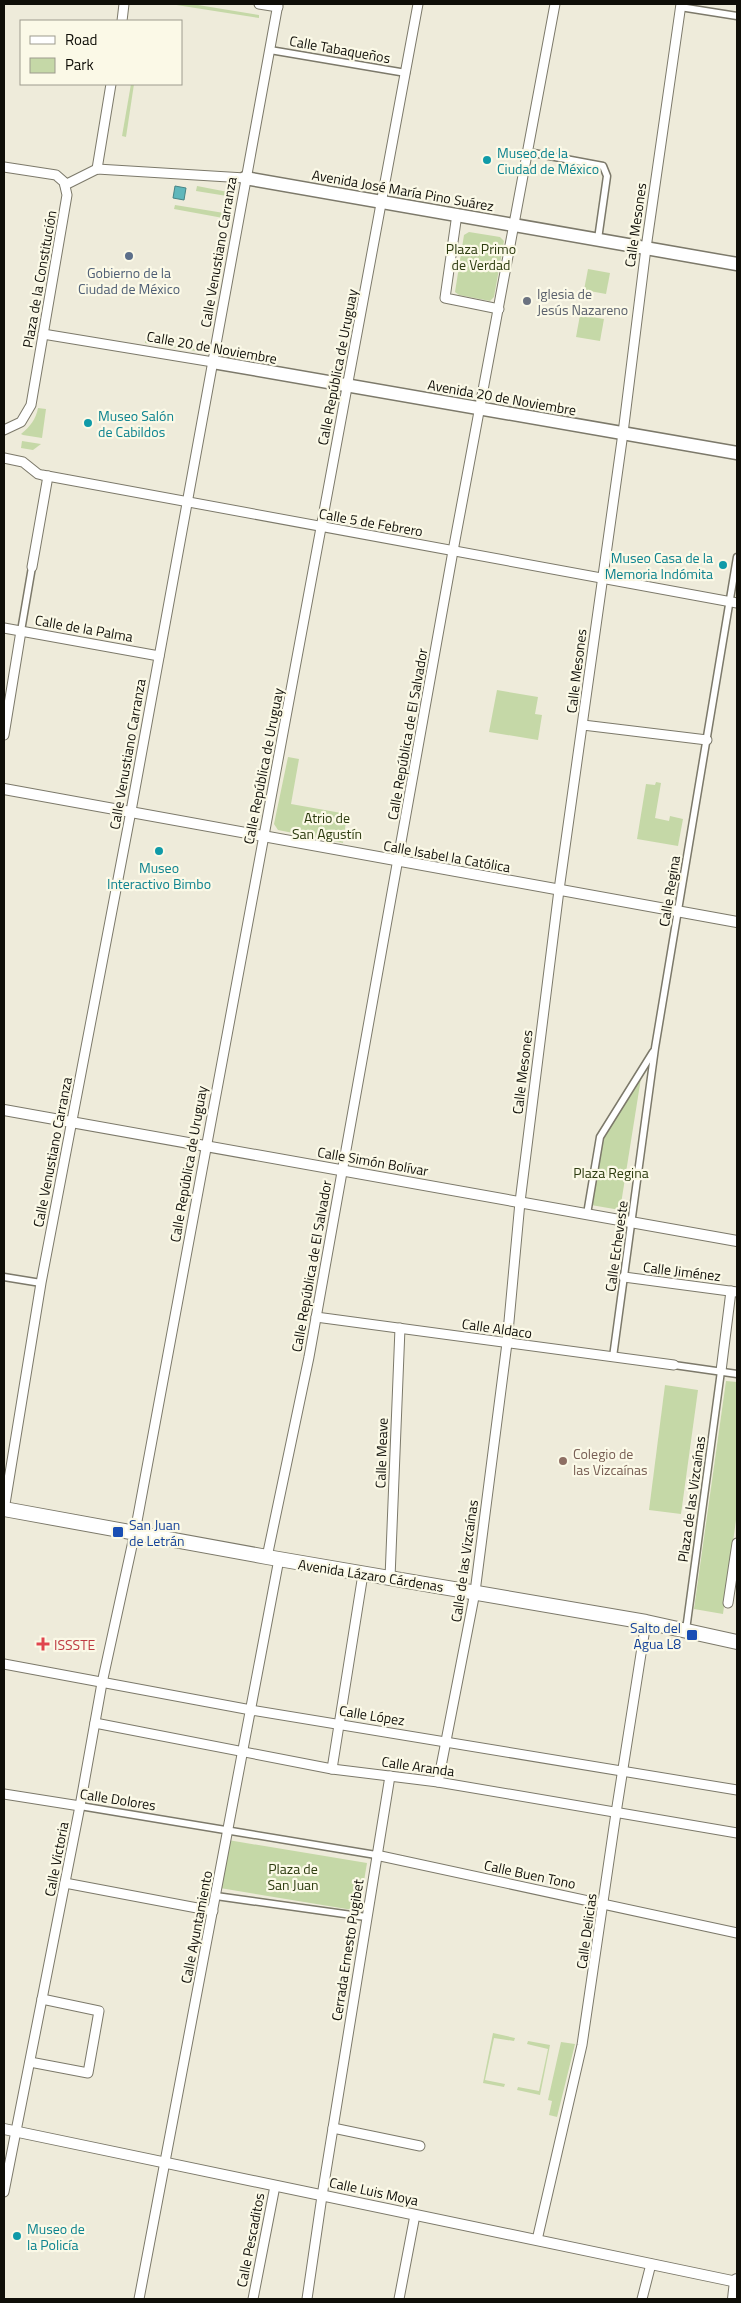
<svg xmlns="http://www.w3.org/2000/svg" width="741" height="2303" font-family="'Titillium Web',sans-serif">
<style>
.green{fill:#c5d8a7}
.water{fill:#5fb7bb;stroke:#478485}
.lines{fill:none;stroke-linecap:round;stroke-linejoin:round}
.pedestrian-casing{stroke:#7c796a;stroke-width:9}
.minor-casing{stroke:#7c796a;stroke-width:11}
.tertiary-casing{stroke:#7c796a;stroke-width:12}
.secondary-casing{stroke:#7c796a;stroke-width:15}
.primary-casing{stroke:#7c796a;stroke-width:16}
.pedestrian{stroke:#fff;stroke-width:6}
.minor{stroke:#fff;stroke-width:9}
.tertiary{stroke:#fff;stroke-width:10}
.secondary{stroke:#fff;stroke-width:12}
.primary{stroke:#fff;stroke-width:14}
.culture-dot{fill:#0f9aa8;stroke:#fbf9e7;stroke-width:2}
.service-dot{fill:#5c6f8a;stroke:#fbf9e7;stroke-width:2}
.worship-dot{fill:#6b7280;stroke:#fbf9e7;stroke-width:2}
.education-dot{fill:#8d6e63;stroke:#fbf9e7;stroke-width:2}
.transit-dot{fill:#1a4fb4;stroke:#fbf9e7;stroke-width:2}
.health-dot{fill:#e0444e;stroke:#fbf9e7;stroke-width:2}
.labels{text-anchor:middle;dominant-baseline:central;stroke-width:4.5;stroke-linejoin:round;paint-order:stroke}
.street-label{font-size:14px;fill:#0f0e08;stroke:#fbf9e7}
.culture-label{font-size:14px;fill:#0d838f;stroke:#fbf9e7;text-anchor:start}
.park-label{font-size:14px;fill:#2d3c10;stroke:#fbf9e7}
.service-label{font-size:14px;fill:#4e5e75;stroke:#fbf9e7}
.worship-label{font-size:14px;fill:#5b616d;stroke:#fbf9e7;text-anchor:start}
.education-label{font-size:14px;fill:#785e54;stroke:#fbf9e7;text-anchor:start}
.transit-label{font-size:14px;fill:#164399;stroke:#fbf9e7;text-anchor:start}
.health-label{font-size:14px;fill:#be3a42;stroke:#fbf9e7;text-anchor:start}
</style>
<rect width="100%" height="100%" fill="#eeebda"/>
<g class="green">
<path d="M170,4H192L259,15V18Z"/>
<path d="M131,84H134L126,137L122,136Z"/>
<path d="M197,186L228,192L227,196L196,191Z"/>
<path d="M175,205L224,213L223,218L174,209Z"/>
<path d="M469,232L500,237L504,241L494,297L490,301L459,295L455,292L464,235Z"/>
<path d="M588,269L610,273L606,294L584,290Z"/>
<path d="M580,315L604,319L600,341L576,337Z"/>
<path d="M145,341L196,349V351L145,343Z"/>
<path d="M38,408L46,409L42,438L23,435L21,434C30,427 36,419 38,408Z"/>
<path d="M22,441L41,444L33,450L21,448Z"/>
<path d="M497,690L538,697L535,714L542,715L538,740L489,732Z"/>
<path d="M288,757L299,759L291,804L347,814L343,843L278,830L274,824Z"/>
<path d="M656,782L661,783L655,818L669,821L670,816L683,819L678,846L637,839L646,784L655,785Z"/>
<path d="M641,1078L620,1210L591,1205L603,1138Z"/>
<path d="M726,1381L737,1382V1513L723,1614L694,1609Z"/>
<path d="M665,1385L698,1390L681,1514L649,1510Z"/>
<path d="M228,1840L367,1863L359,1911L220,1888Z"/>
<path d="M493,2033L515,2038L514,2041L494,2038L485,2080L505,2084L504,2087L483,2083Z"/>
<path d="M528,2041L550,2045L540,2095L517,2090L518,2087L539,2091L548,2049L527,2044Z"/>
<path d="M561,2042L575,2044L557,2117L549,2115L552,2101L548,2100Z"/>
</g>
<path class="water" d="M175,186L186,188L184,200L173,198Z"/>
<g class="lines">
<g class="pedestrian-casing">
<g id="pedestrian">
<path d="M680,7L737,16"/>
<path d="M270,50L406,73"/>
<path d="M528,152L603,166L607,176L598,239"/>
<path d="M21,631L32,567"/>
<path d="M587,1214L600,1137L653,1052"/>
<path d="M4,1277L41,1283"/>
<path d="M613,1357L655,1048L737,557"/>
<path d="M674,1365L737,1374"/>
<path d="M686,1630L721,1371"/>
<path d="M80,1806L376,1855"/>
<path d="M216,1896L366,1917"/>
</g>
</g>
<g class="minor-casing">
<g id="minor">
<path d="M259,4L278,7"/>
<path d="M122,21L124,4"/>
<path d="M4,167L56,175L64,182L67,195L31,405L21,422L4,430"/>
<path d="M97,169L111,84"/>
<path d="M65,185L97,169L245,178"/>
<path d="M457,214L445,298L499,309"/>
<path d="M43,334L213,362"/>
<path d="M4,458L23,462L38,474L42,475L737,603"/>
<path d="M32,567L48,476"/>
<path d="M4,628L159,656"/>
<path d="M583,725L707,740"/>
<path d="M4,735L21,631"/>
<path d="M624,1277L737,1292"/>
<path d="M316,1317L674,1365"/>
<path d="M721,1371L731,1291"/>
<path d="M4,1510L41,1283L131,811L278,4"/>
<path d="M267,1557L309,1357L453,551L555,4"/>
<path d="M390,1578L400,1328"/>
<path d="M728,1603L737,1543"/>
<path d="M4,1664L251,1710L737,1790"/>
<path d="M95,1723L332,1769L438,1782L737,1833"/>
<path d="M332,1769L363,1574"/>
<path d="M438,1782L475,1592L507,1343L520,1202L559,890L623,433L646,248L681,4"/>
<path d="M4,1794L80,1806"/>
<path d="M376,1855L737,1933"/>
<path d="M65,1883L213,1911"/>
<path d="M30,2062L88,2073L99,2011L42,1999"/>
<path d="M333,2128L420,2146"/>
<path d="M4,2192L80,1806L102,1683L135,1532L418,4"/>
<path d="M537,2240L582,2045L616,1813L646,1622"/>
<path d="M139,2299L279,1559"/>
<path d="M253,2299L275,2186"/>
<path d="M307,2299L322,2196L390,1776"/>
<path d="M399,2299L415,2215"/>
<path d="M642,2299L651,2264"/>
</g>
</g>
<g class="tertiary-casing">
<g id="tertiary">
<path d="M4,789L737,922"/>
<path d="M4,1110L737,1241"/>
<path d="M4,2129L737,2282"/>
</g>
</g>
<g class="secondary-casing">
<g id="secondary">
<path d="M245,178L737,264"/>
<path d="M213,362L737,453"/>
</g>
</g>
<g class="primary-casing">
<g id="primary">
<path d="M4,1509L267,1557L646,1622L737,1642"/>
<path d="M735,2299L737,2281"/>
</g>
</g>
<use href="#pedestrian" class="pedestrian"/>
<use href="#minor" class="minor"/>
<use href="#tertiary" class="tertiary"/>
<use href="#secondary" class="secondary"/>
<use href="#primary" class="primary"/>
</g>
<g class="culture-dot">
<circle cx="487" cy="160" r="5"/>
<circle cx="88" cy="423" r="5"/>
<circle cx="723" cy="565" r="5"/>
<circle cx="159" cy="851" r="5"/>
<circle cx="17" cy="2236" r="5"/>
</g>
<circle class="service-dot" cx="129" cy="256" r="5"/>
<circle class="worship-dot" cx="527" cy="301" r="5"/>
<circle class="education-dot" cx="563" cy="1461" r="5"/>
<g class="transit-dot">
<rect x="112" y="1526" width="12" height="12" rx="2.5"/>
<rect x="686" y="1629" width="12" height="12" rx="2.5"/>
</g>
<path class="health-dot" d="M40.5 1636.5h5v5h5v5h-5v5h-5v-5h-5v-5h5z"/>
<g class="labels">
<g class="street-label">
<text transform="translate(340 49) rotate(10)">Calle Tabaqueños</text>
<text transform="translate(403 190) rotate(10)">Avenida José María Pino Suárez</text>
<text transform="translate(635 225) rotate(-82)">Calle Mesones</text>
<text transform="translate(218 252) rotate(-80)">Calle Venustiano Carranza</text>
<text transform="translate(39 279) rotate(-80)">Plaza de la Constitución</text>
<text transform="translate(212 347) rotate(10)">Calle 20 de Noviembre</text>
<text transform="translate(337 367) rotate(-79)">Calle República de Uruguay</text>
<text transform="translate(502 397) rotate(10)">Avenida 20 de Noviembre</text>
<text transform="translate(371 522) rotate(10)">Calle 5 de Febrero</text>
<text transform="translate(84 628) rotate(10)">Calle de la Palma</text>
<text transform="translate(576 671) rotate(-83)">Calle Mesones</text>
<text transform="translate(407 734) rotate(-80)">Calle República de El Salvador</text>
<text transform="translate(127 754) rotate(-80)">Calle Venustiano Carranza</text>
<text transform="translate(263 766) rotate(-79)">Calle República de Uruguay</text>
<text transform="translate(447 856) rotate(10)">Calle Isabel la Católica</text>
<text transform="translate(669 891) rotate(-81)">Calle Regina</text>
<text transform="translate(522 1072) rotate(-83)">Calle Mesones</text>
<text transform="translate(52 1152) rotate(-79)">Calle Venustiano Carranza</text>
<text transform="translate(373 1161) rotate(10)">Calle Simón Bolívar</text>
<text transform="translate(188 1164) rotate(-80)">Calle República de Uruguay</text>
<text transform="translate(616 1246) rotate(-82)">Calle Echeveste</text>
<text transform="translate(311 1266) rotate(-80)">Calle República de El Salvador</text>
<text transform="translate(682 1271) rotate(7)">Calle Jiménez</text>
<text transform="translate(497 1328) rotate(8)">Calle Aldaco</text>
<text transform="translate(381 1453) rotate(-88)">Calle Meave</text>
<text transform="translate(691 1499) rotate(-82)">Plaza de las Vizcaínas</text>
<text transform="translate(464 1561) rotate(-82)">Calle de las Vizcaínas</text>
<text transform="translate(371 1575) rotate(9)">Avenida Lázaro Cárdenas</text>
<text transform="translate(372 1715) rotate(9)">Calle López</text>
<text transform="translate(418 1766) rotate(8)">Calle Aranda</text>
<text transform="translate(118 1799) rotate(9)">Calle Dolores</text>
<text transform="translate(56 1859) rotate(-79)">Calle Victoria</text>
<text transform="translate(530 1874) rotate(12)">Calle Buen Tono</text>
<text transform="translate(196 1927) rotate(-79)">Calle Ayuntamiento</text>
<text transform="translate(586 1931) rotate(-82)">Calle Delicias</text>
<text transform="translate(347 1950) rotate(-81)">Cerrada Ernesto Pugibet</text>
<text transform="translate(374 2191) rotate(12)">Calle Luis Moya</text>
<text transform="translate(250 2240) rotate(-79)">Calle Pescaditos</text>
</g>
<g class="culture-label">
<text x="497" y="152">Museo de la<tspan x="497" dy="16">Ciudad de México</tspan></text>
<text x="98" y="415">Museo Salón<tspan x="98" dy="16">de Cabildos</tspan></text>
<text x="713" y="557" text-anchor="end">Museo Casa de la<tspan x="713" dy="16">Memoria Indómita</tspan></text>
<text x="159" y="867" text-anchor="middle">Museo<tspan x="159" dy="16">Interactivo Bimbo</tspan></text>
<text x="27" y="2228">Museo de<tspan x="27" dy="16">la Policía</tspan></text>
</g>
<g class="park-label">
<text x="481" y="248">Plaza Primo<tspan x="481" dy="16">de Verdad</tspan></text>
<text x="327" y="817">Atrio de<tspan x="327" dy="16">San Agustín</tspan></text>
<text x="611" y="1172">Plaza Regina</text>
<text x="293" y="1868">Plaza de<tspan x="293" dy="16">San Juan</tspan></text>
</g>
<g class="service-label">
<text x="129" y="272">Gobierno de la<tspan x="129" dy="16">Ciudad de México</tspan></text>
</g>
<g class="worship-label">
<text x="537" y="293">Iglesia de<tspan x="537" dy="16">Jesús Nazareno</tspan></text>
</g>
<g class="education-label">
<text x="573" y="1453">Colegio de<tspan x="573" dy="16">las Vizcaínas</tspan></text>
</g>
<g class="transit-label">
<text x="129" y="1524">San Juan<tspan x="129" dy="16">de Letrán</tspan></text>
<text x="681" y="1627" text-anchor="end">Salto del<tspan x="681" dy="16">Agua L8</tspan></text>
</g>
<g class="health-label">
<text x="54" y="1644">ISSSTE</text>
</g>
</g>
<rect width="741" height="2303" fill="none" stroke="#0f0e08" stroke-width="10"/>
<rect x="20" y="20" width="162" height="65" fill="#fbf9e7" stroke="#9d9b8e"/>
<rect x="30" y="36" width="25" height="8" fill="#ffffff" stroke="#9d9b8e"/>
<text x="65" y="45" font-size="15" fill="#0f0e08">Road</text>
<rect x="30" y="58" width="25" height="15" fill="#c5d8a7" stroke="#9d9b8e"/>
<text x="65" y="70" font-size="15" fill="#0f0e08">Park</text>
</svg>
